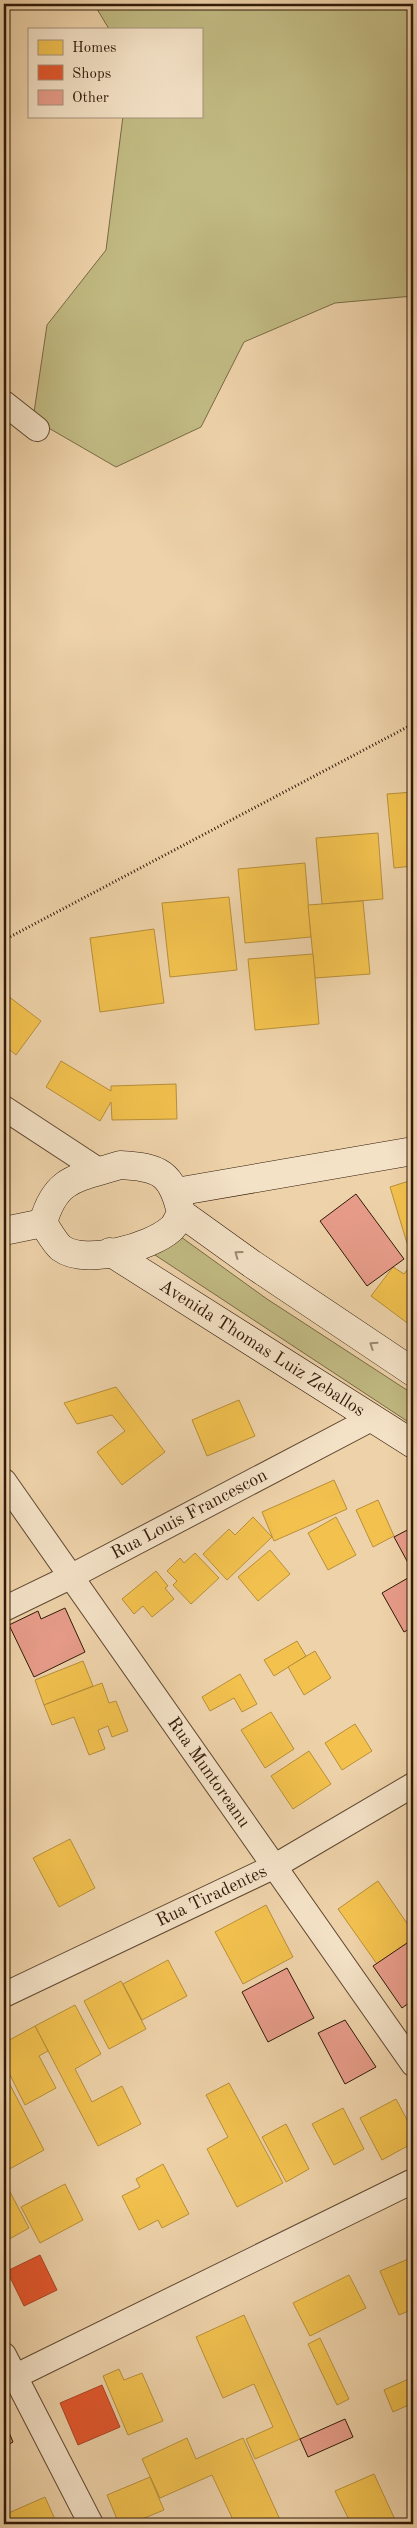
<svg xmlns="http://www.w3.org/2000/svg" width="417" height="2528" font-family="'Old Standard TT',serif">
<style>
.green{fill:#c1ba82;stroke:#796a46}
.homes{fill:#f2c14e;stroke:#b88f39}
.shops{fill:#e4572e;stroke:#ae4523}
.building{fill:#e79c89;stroke:#311a09}
.lines{fill:none;stroke-linecap:round;stroke-linejoin:round}
.street-casing{stroke:#604831;stroke-width:26}
.secondary-casing{stroke:#311a09;stroke-width:29}
.path{stroke:#311a09;stroke-width:3;stroke-dasharray:1 2.5;stroke-linecap:butt}
.street{stroke:#f4e2c7;stroke-width:24}
.secondary{stroke:#f4e2c7;stroke-width:28}
.oneway{stroke:#9c8872}
.labels{text-anchor:middle;dominant-baseline:central;stroke-width:5;stroke-linejoin:round;paint-order:stroke}
.street-label{font-size:18px;fill:#311a09;stroke:#f4e2c7}
</style>
<rect width="100%" height="100%" fill="#eed2a9"/>
<filter id="stains"><feTurbulence type="fractalNoise" baseFrequency=".004" numOctaves="4"/><feColorMatrix values="0 0 0 0 .2 0 0 0 0 .09 0 0 0 0 .02 0 0 0 .5 -.17"/></filter>
<radialGradient id="worn" r=".72"><stop offset=".6" stop-color="#630" stop-opacity="0"/><stop offset="1" stop-color="#630" stop-opacity=".3"/></radialGradient>
<g class="green">
<path d="M94,4H413V296L335,303L244,342L201,427L116,467L33,419L47,325L106,250L123,116H201V29H109Z"/>
<path d="M181,1237L267,1299L413,1394V1425L152,1253Z"/>
</g>
<g class="homes">
<path d="M413,792V866L394,868L387,794Z"/>
<path d="M378,833L383,899L322,904L316,838Z"/>
<path d="M305,863L311,937L245,943L238,869Z"/>
<path d="M229,897L237,970L170,977L162,903Z"/>
<path d="M363,901L370,974L315,978L308,905Z"/>
<path d="M154,929L164,1003L100,1012L90,938Z"/>
<path d="M313,954L319,1024L255,1030L248,959Z"/>
<path d="M8,996L41,1021L16,1055L4,1045V1002Z"/>
<path d="M61,1061L111,1091V1086L176,1084L177,1119L112,1120L111,1102L100,1121L46,1087Z"/>
<path d="M409,1181L413,1193V1241L407,1243L390,1187Z"/>
<path d="M413,1262V1320L410,1325L371,1296L393,1267L404,1274Z"/>
<path d="M116,1387L165,1452L122,1485L97,1452L125,1431L112,1415L77,1424L64,1403Z"/>
<path d="M239,1400L255,1436L207,1456L192,1420Z"/>
<path d="M334,1480L347,1509L274,1541L262,1512Z"/>
<path d="M378,1500L394,1536L373,1547L356,1510Z"/>
<path d="M253,1517L272,1537L227,1580L203,1554L229,1529L235,1535Z"/>
<path d="M336,1517L356,1555L328,1570L308,1533Z"/>
<path d="M270,1550L290,1574L258,1601L238,1577Z"/>
<path d="M195,1553L219,1578L191,1604L173,1585L177,1581L167,1571L180,1558L184,1563Z"/>
<path d="M156,1571L168,1586L165,1588L174,1599L152,1617L143,1606L134,1614L122,1599Z"/>
<path d="M297,1641L306,1656L274,1676L264,1660Z"/>
<path d="M315,1651L331,1678L304,1695L288,1667Z"/>
<path d="M83,1661L93,1686L44,1705L35,1680Z"/>
<path d="M240,1674L257,1704L242,1712L234,1698L210,1711L202,1697Z"/>
<path d="M102,1683L109,1703L116,1701L128,1731L112,1737L108,1726L98,1730L105,1749L89,1755L74,1717L52,1725L44,1705Z"/>
<path d="M271,1712L294,1749L265,1768L241,1730Z"/>
<path d="M355,1724L372,1751L342,1770L325,1743Z"/>
<path d="M309,1751L331,1784L293,1809L271,1776Z"/>
<path d="M70,1839L95,1888L59,1907L33,1858Z"/>
<path d="M378,1881L413,1932V1939L377,1964L338,1909Z"/>
<path d="M266,1905L293,1957L243,1984L215,1932Z"/>
<path d="M168,1960L187,1996L142,2020L123,1984Z"/>
<path d="M121,1981L146,2029L109,2049L84,2001Z"/>
<path d="M75,2005L101,2054L75,2069L92,2102L122,2086L141,2124L98,2146L35,2026Z"/>
<path d="M35,2026L48,2051L39,2056L56,2088L25,2105L4,2063V2043Z"/>
<path d="M7,2079L44,2150L4,2172V2080Z"/>
<path d="M229,2083L283,2183L237,2207L207,2149L228,2137L206,2095Z"/>
<path d="M396,2099L413,2131V2143L382,2160L360,2118Z"/>
<path d="M343,2108L364,2149L334,2165L312,2124Z"/>
<path d="M286,2124L309,2169L286,2182L262,2137Z"/>
<path d="M163,2164L189,2214L162,2228L158,2220L139,2230L122,2196L140,2187L136,2179Z"/>
<path d="M65,2184L83,2220L40,2243L21,2207Z"/>
<path d="M8,2188L29,2228L4,2242V2190Z"/>
<path d="M413,2257V2309L399,2315L380,2271Z"/>
<path d="M349,2275L366,2308L310,2336L293,2303Z"/>
<path d="M244,2315L300,2439L255,2459L246,2439L273,2427L254,2384L223,2398L196,2337Z"/>
<path d="M320,2338L349,2399L337,2405L308,2344Z"/>
<path d="M119,2369L124,2380L142,2373L163,2421L128,2435L103,2376Z"/>
<path d="M413,2377V2403L393,2412L384,2390Z"/>
<path d="M187,2438L196,2459L243,2438L282,2524H235L212,2475L160,2498L142,2459Z"/>
<path d="M374,2474L397,2524H351L335,2491Z"/>
<path d="M150,2477L164,2510L130,2524H119L107,2495Z"/>
<path d="M45,2497L57,2524H4V2515Z"/>
</g>
<g class="shops">
<path d="M40,2255L57,2290L24,2306L7,2271Z"/>
<path d="M102,2385L120,2427L78,2445L60,2403Z"/>
</g>
<g class="building">
<path d="M356,1194L404,1259L367,1286L320,1221Z"/>
<path d="M413,1527V1572L394,1537Z"/>
<path d="M413,1575V1627L404,1632L382,1593Z"/>
<path d="M65,1608L85,1652L34,1677L9,1625L38,1611L41,1619Z"/>
<path d="M413,1939V2000L402,2008L373,1966Z"/>
<path d="M287,1968L314,2018L268,2042L242,1992Z"/>
<path d="M345,2020L376,2067L345,2084L318,2033Z"/>
<path d="M345,2419L353,2437L308,2457L300,2439Z"/>
<path d="M4,2420L13,2442L4,2447Z"/>
</g>
<g class="lines">
<g class="street-casing">
<g id="street">
<path d="M4,403L37,429"/>
<path d="M4,1108L100,1171"/>
<path id="s1" d="M4,1481L413,2064"/>
<path id="s2" d="M4,1609L70,1577L373,1418"/>
<path id="s3" d="M4,1995L275,1866L413,1785"/>
<path d="M4,2355L91,2524"/>
<path d="M16,2376L413,2181"/>
</g>
</g>
<g class="secondary-casing">
<g id="secondary">
<path d="M120,1165C160,1167 172,1173 181,1213C178,1218 176,1225 171,1229C151,1247 85,1266 61,1248C54,1242 48,1230 43,1223C56,1176 79,1178 120,1165Z"/>
<path d="M176,1192L413,1151"/>
<path d="M181,1213L252,1264L413,1372"/>
<path d="M4,1231L43,1223"/>
<path id="s4" d="M110,1252L413,1444"/>
</g>
</g>
<path class="path" d="M4,940L413,724"/>
<use href="#street" class="street"/>
<use href="#secondary" class="secondary"/>
</g>
<defs><path id="oneway-chevron" d="M-2-3.5L2.5 0L-2 3.5" fill="none" stroke-width="1.6" stroke-linecap="round" stroke-linejoin="round" transform="scale(1.25)"/></defs>
<g class="oneway">
<use href="#oneway-chevron" transform="translate(238 1254) rotate(-144)"/>
<use href="#oneway-chevron" transform="translate(373 1345) rotate(-146)"/>
</g>
<g class="labels">
<g class="street-label">
<text stroke="none"><textPath href="#s4" startOffset="180">Avenida Thomas Luiz Zeballos</textPath></text>
<text stroke="none"><textPath href="#s2" startOffset="208">Rua Louis Francescon</textPath></text>
<text stroke="none"><textPath href="#s1" startOffset="356">Rua Muntoreanu</textPath></text>
<text stroke="none"><textPath href="#s3" startOffset="230">Rua Tiradentes</textPath></text>
</g>
</g>
<rect width="417" height="2528" fill="none" stroke="#eed2a9" stroke-width="20"/>
<rect x="5" y="5" width="407" height="2518" fill="none" stroke="#311a09" stroke-width="2.5"/>
<rect x="10" y="10" width="397" height="2508" fill="none" stroke="#311a09"/>
<rect x="28" y="28" width="175" height="90" fill="#f4e2c7" stroke="#a6927b"/>
<rect x="38" y="40" width="25" height="15" fill="#f2c14e" stroke="#a6927b"/>
<text x="72" y="52" font-size="15" fill="#311a09">Homes</text>
<rect x="38" y="65" width="25" height="15" fill="#e4572e" stroke="#a6927b"/>
<text x="72" y="78" font-size="15" fill="#311a09">Shops</text>
<rect x="38" y="90" width="25" height="15" fill="#e79c89" stroke="#a6927b"/>
<text x="72" y="102" font-size="15" fill="#311a09">Other</text>
<rect width="100%" height="100%" filter="url(#stains)"/>
<rect width="100%" height="100%" fill="url(#worn)"/>
</svg>
